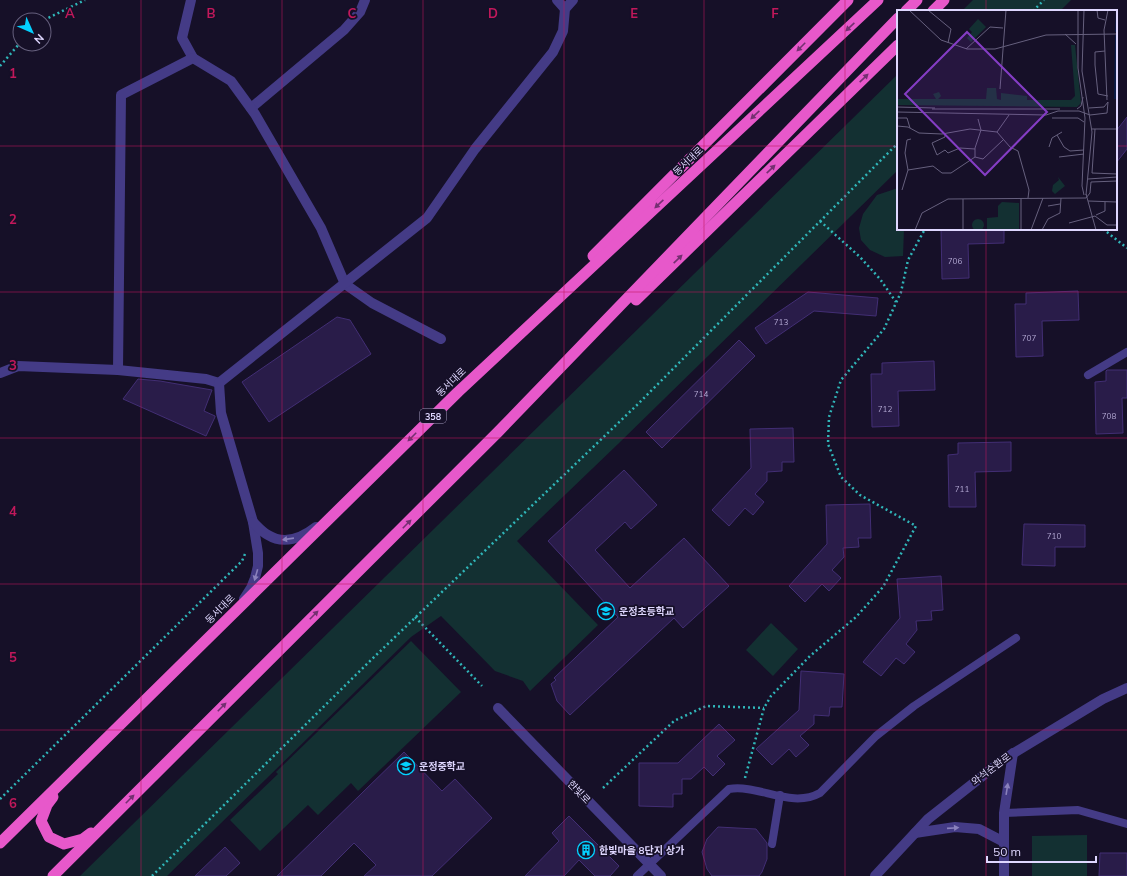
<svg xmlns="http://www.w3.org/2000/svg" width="1127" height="876" font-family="Mulish,'Noto Sans KR',sans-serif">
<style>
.green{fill:#133032}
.building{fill:#291c49;stroke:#422e74}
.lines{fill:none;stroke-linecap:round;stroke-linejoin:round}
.path{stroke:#30b6b9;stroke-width:2.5;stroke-dasharray:2 3;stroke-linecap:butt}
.service{stroke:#443b86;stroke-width:8}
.minor{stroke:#443b86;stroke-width:10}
.tertiary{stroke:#443b86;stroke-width:10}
.trunk{stroke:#e758ca;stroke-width:11}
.oneway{fill:#743071}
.oneway2{fill:#8a81bc}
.grid{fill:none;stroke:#c2185b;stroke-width:1;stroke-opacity:0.55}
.labels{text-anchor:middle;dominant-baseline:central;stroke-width:3.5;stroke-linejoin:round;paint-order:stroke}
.number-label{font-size:8px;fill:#b2a8d2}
.shield{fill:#161028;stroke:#a39bbe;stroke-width:1}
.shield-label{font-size:9px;font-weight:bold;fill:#dfd7ff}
.street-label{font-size:10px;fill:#dfd7ff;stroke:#161028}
.poi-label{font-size:10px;font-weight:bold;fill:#dfd7ff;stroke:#161028;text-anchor:start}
.inset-river{fill:none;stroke:#0b1b46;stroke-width:2}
.inset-road{fill:none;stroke:#66607e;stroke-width:1}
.view{fill:#853dc5;fill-opacity:0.15;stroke:#853dc5;stroke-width:2}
.inset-edge{fill:none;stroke:#dfd7ff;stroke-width:2}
.grid-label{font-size:13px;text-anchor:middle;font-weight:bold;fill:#c2185b;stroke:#161028;stroke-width:3.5;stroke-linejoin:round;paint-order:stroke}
</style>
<rect width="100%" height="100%" fill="#161028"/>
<g class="green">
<path d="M973,0H1071L1060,11H962Z"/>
<path d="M898,74V170L618,444L517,541L598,625L530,691L523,681L495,671L441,616L411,637L167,876H80Z"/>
<path d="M898,188V229H904L903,256L885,257L870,250L861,240L859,228L863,214L877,195Z"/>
<path d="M771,623L798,649L773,676L746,650Z"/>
<path d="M411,641L461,692L358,791L351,783L318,815L308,805L260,851L230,820L278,774L276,772Z"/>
<path d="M1087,835V876H1032V836Z"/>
</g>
<g class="building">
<path d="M1127,117V149L1116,163V131Z"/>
<path d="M941,229H1004V243L968,244L969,278L942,279Z"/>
<path d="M1078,291L1079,320L1042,321L1043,356L1016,357L1015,304H1026V293Z"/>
<path d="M808,292L878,298L876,316L814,311L766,344L755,328Z"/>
<path d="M337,317L350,320L371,354L269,422L242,382Z"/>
<path d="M739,340L755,356L662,448L646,432Z"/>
<path d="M934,361L935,390L898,391L899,426L872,427L871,374H882V363Z"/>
<path d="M1107,370H1127V398H1122L1123,433L1096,434L1095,382L1106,381V371Z"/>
<path d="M138,379L160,381L212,390L204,411L215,416V417L206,436L123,399Z"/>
<path d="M793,428L794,462H782V471L767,472V481L755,494L764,502L753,515L745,508L729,526L712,510L751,468L750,429Z"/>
<path d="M1011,442V471L975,472L976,507H949L948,455L958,454V443Z"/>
<path d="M624,470L657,505L631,529L625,522L595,550L630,588L684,538L729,586L683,628L674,618L570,715L557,701L551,684L556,680L554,678L618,617L548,541Z"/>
<path d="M870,504L871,538H858L859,547L843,548L844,557L832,570L841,578L829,591L822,584L805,602L789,586L827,544L826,505Z"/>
<path d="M1024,524L1085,525V547H1055V566L1022,565Z"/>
<path d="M941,576L943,610L931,611L932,620L916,621L917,630L906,644L915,652L904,664L896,658L881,676L863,662L900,618L897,579Z"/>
<path d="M801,671L844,674L842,707H830L829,716L814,715V724L800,736L809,745L796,757L789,749L772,765L756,749L799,710Z"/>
<path d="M719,724L735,740L717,756L725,764L713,776L704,767L691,779H682V794H673V807L639,806V763H678Z"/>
<path d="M404,752L442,791L455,779L492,818L432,876H364L376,865L354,843L321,876H277Z"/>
<path d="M569,816L619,866L610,876H595L579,860L564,876H525L559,841L552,833Z"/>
<path d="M718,827L756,829L767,843V859L762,872L759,876H712L707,869L702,852L707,839Z"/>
<path d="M225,847L240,863L226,876H195Z"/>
<path d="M1100,853H1127V876H1099Z"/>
</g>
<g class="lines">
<g class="path">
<path d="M1033,11L1044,0"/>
<path d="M44,20L85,0"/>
<path d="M0,66L20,43"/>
<path d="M820,221L860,257L880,279L896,302"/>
<path d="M1103,229L1127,248"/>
<path d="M415,617L482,686"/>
<path d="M745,778L764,708L771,696L810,656L856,617L883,587L916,526L860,495L841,477L828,444L829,417L841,380L884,329L901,292L908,260L925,229"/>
<path d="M603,788L674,721L706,706L764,708"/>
<path d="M0,799L242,561L245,554"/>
<path d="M152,876L371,660L638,404L898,143"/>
</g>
<g class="service">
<path d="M1088,375L1127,352"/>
<path d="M1004,813L1078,810L1127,824"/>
<path d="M772,844L780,795"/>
<path d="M637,876L729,789C759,784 791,809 820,793L876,736L914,706L1016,638"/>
</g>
<g class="minor">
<path d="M191,0L182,38L193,58"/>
<path d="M557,0L565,9"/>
<path d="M251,108L344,30L360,12L365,0"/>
<path d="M118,370L121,95L193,58L231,81L255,114L321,228L345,284L372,303L441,339"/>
<path d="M0,373L18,366L118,370L206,379L219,383"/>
<path d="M219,383L427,218L475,149L553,52L563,31L565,9L573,0"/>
<path d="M219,383L221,413L253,522L258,553V566L255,578L251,588L244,599"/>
<path d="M253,522C258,527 262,532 268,535C284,545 302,538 316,527"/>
<path d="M498,708L661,876"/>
<path d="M915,833L955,827L979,829L1004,842"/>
<path d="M1004,876V813L1013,753"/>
</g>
<path class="tertiary" d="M875,876L928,819L1004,759L1103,699L1127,688"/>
<g class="trunk">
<path d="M906,11L917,0"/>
<path d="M933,11L944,0"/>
<path d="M593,256L848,0"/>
<path d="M636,300L898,45"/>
<path d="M53,797L47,805L41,821L49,837L64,844L83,839L91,833"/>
<path d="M0,843L458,392L878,0"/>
<path d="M53,876L498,432L898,18"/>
</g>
</g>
<defs><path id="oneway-solid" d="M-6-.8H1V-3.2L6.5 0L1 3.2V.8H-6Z"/></defs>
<g class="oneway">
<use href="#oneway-solid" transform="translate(850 27) rotate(137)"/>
<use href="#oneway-solid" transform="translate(801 47) rotate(135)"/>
<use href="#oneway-solid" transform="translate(864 78) rotate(-44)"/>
<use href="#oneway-solid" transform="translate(755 115) rotate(137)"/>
<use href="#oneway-solid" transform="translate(771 169) rotate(-44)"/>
<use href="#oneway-solid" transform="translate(659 204) rotate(137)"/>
<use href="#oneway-solid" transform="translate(678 259) rotate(-44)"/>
<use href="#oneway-solid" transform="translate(412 437) rotate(135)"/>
<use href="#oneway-solid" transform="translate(407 524) rotate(-45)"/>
<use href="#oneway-solid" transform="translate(314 615) rotate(-45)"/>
<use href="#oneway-solid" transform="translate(222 707) rotate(-45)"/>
<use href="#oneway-solid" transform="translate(130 799) rotate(-45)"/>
</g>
<g class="oneway2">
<use href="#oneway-solid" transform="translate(288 539) rotate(172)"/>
<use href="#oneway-solid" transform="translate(256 575) rotate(106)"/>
<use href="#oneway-solid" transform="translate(1007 789) rotate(-81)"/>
<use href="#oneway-solid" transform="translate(953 828) rotate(-4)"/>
</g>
<path class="grid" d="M141,0V876M282,0V876M423,0V876M564,0V876M704,0V876M845,0V876M986,0V11M0,146H898M1116,146H1127M986,229V876M0,292H1127M0,438H1127M0,584H1127M0,730H1127"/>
<defs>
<g id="school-ring" transform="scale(0.9)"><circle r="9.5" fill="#161028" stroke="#04d0fe" stroke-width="1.5"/><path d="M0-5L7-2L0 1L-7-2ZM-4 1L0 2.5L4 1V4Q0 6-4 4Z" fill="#04d0fe"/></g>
<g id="building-ring" transform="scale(0.9)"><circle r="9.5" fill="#161028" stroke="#04d0fe" stroke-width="1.5"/><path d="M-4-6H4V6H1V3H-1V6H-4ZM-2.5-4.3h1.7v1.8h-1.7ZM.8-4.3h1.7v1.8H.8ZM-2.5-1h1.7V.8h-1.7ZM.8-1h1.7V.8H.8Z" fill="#04d0fe"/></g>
</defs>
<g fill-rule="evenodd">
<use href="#school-ring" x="606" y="611"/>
<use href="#school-ring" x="406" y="766"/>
<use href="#building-ring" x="586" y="850"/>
</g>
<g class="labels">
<g class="number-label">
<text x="955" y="261">706</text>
<text x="781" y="322">713</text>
<text x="1029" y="338">707</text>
<text x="701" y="394">714</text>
<text x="885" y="409">712</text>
<text x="1109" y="416">708</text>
<text x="962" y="489">711</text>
<text x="1054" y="536">710</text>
</g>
<rect class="shield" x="420" y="409" width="26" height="14" rx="3"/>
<g class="shield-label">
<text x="433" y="416">358</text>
</g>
<g class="street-label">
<text transform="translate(688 161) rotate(-43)">동서대로</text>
<text transform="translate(451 382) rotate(-44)">동서대로</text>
<text transform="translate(220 609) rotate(-45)">동서대로</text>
<text transform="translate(991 769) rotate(-37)">와석순환로</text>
<text transform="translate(579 792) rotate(46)">한빛로</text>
</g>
<g class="poi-label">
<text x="619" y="611">운정초등학교</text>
<text x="419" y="766">운정중학교</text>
<text x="599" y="850">한빛마을 8단지 상가</text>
</g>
</g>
<g transform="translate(897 10)">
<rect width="220" height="220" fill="#161028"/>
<path d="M81,9L89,17L74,32L70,28L75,22L72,19ZM174,35H178L184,93L180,97L0,95V89H39L36,84L42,82L44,86L41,89H89L90,78H99L100,89L104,90V83L130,86V90H174L178,86ZM161,167L168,176L158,184L155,181L156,175L162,170ZM105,192L122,193V220H90V208L101,207V196ZM75 215a6 6 0 1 1 12 0a6 6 0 1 1-12 0Z" fill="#133032"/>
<path class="inset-river" d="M219,22L220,0M218,89L219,25"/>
<path class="inset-road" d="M12,0L44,30L70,39H98L149,25L220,24M31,0L54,19L51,33M181,0V58L188,108L185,176L187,185M187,0L185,61L195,122L189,185M200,0L201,8L208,10M168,24L179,34M69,39L93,17L106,18M208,41L198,42V55L201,84L211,86M103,79L109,0M210,90L207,20L211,0M0,97L38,98M192,98L207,97L211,92L210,103L193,105M35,99H163M180,99L184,96L186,87M0,102L149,105L161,101H182L193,105M0,108H10L13,118M155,108H181L187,112M81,109L84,120L78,138V147L86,149L106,130M0,116L11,117L22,123L45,124L73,119L100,122L113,137L121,141L132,180L131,188M195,119H198L195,163L220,164M198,119H220M100,122L112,105M48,124V127L35,133L40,145L48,140L51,143L63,138L78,139M160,125L167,137L173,141L187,140M152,137L155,128L165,122M162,147L187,144M11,160L8,143L10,130L14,129M191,169L220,167M5,180L11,160L36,156L45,163H54L78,147M189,184L199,220M124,188V220M66,189V220M191,191L220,192M151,196L163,194M199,205L208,201V192M172,213L198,206L210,215H220M18,220L25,203L51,189L189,188L193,183L194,172L220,171M134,220L146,188M145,220L151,209L163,203L164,188"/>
<path class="view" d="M70,22L150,102L88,165L8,84Z"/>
<rect width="220" height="220" class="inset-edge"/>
</g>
<g class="grid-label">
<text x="70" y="18">A</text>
<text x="211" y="18">B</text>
<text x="352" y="18">C</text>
<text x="493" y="18">D</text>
<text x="634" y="18">E</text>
<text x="775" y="18">F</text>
<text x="13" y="78">1</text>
<text x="13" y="224">2</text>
<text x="13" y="370">3</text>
<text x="13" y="516">4</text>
<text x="13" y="662">5</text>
<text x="13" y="808">6</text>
</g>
<g transform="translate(32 32) rotate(135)"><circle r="19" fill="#161028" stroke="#66607e"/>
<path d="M0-3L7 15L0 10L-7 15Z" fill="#04d0fe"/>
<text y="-6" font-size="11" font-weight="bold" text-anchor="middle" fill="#dfd7ff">N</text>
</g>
<path d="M987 856v6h109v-6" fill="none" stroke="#dfd7ff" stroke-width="2"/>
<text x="993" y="856" font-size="12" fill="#dfd7ff" stroke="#161028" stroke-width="3" paint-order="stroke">50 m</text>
</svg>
